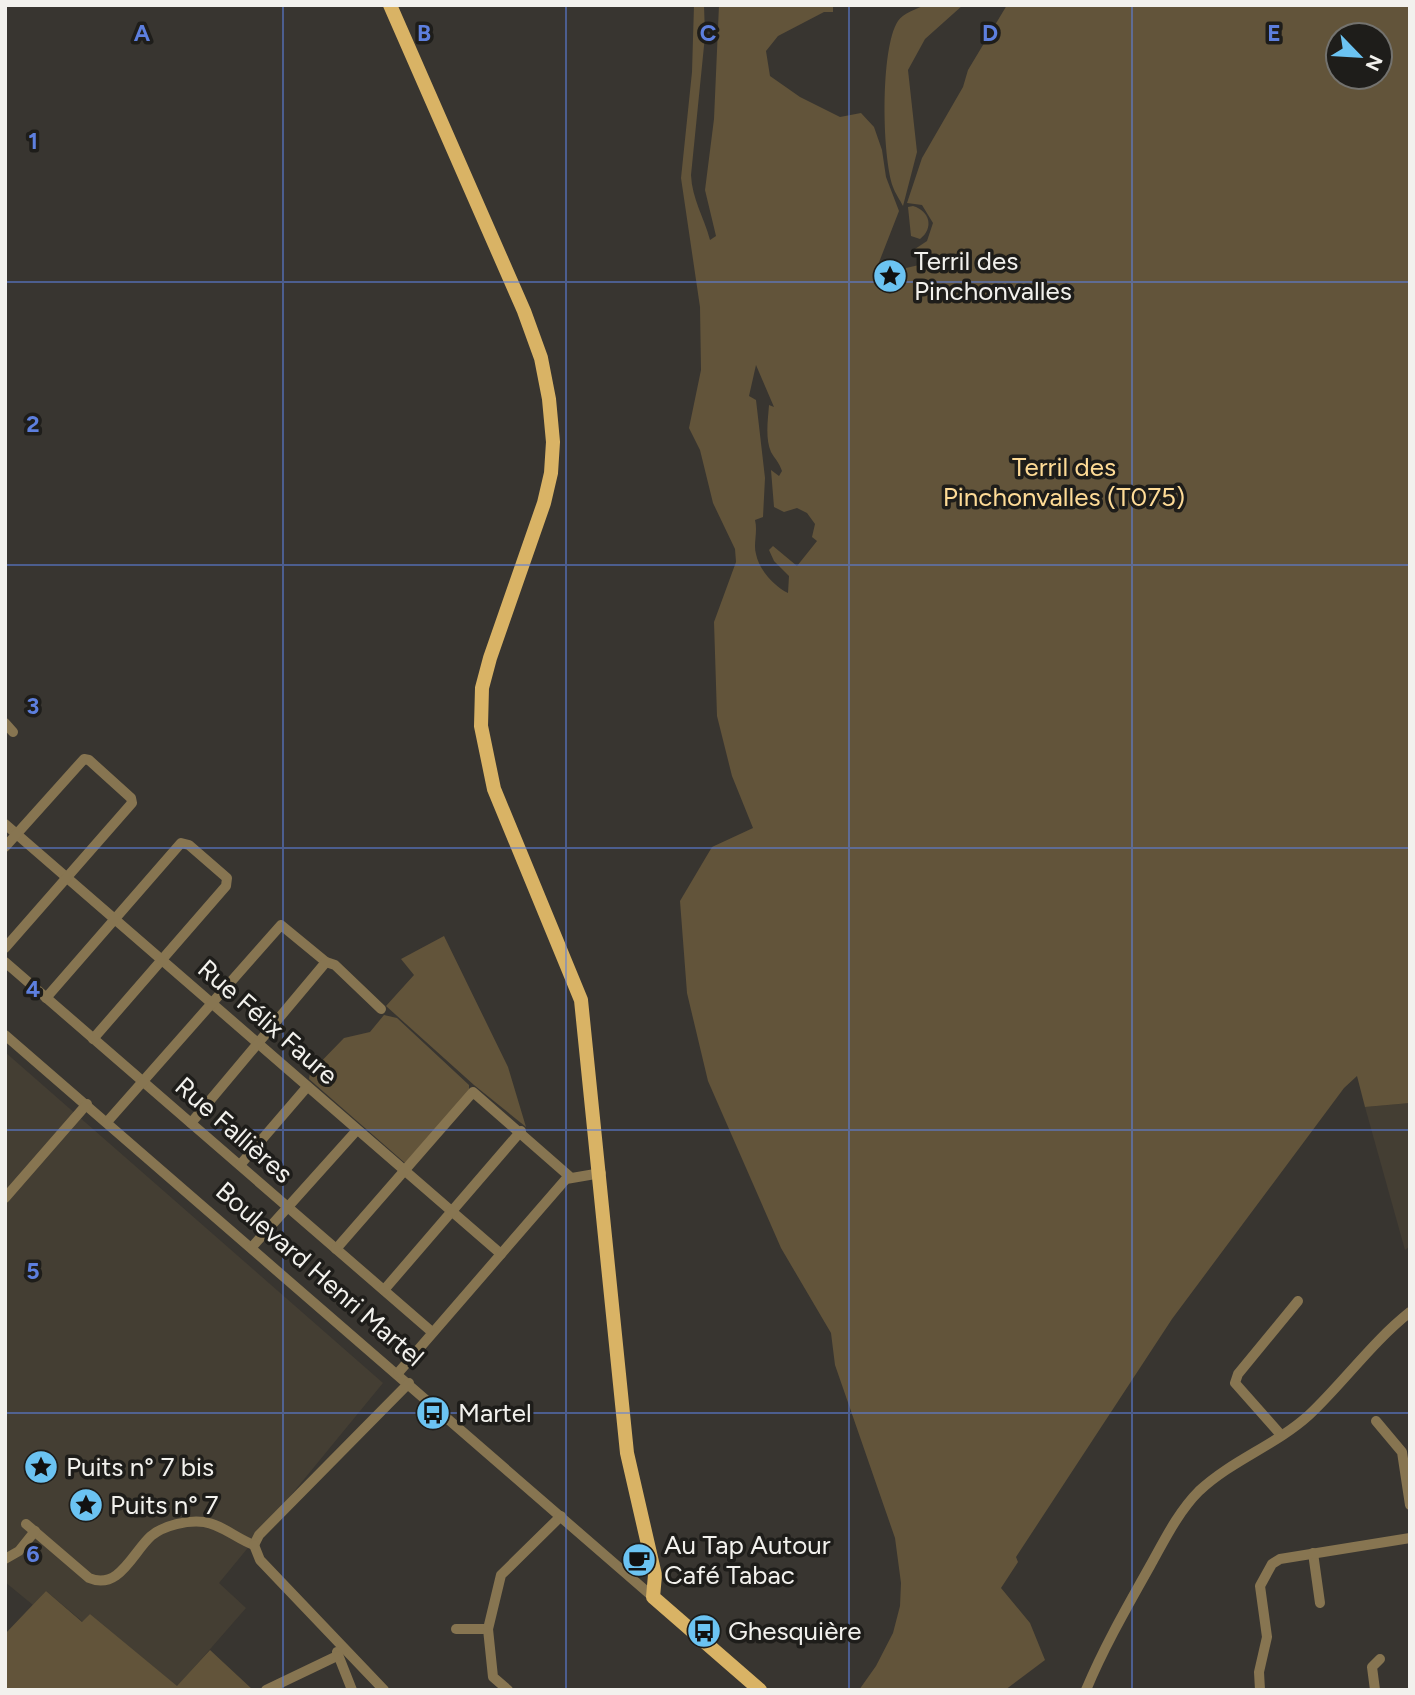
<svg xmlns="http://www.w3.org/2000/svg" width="1415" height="1695" font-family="Figtree,sans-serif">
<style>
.built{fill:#443e33}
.green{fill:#62543a;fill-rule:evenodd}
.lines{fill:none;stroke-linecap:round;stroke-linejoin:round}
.minor{stroke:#877551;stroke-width:10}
.major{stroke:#d9b365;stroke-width:14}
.grid{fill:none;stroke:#5d7fde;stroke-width:2;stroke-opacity:0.55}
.labels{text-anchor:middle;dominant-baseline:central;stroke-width:7;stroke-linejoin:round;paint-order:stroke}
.poi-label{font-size:26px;fill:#f2f1ed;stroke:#1e1d1a;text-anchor:start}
.park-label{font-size:26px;fill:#fedb96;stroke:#1e1d1a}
.street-label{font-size:26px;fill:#f2f1ed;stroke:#1e1d1a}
.grid-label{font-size:23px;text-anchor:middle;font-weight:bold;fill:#5d7fde;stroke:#1e1d1a;stroke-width:7;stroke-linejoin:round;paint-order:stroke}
</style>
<rect width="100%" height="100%" fill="#383530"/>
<g class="built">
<path d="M5,1052L383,1383L219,1583L246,1608L177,1687L90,1614L83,1622L46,1591L33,1605L5,1582Z"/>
<path d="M1410,1103V1246L1405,1250L1365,1107Z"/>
</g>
<g class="green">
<path d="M694,5H704L705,36L691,175C692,199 704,217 710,240L716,236L705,190L714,119L719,5H833V12H824L778,36L766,51L770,76L800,97L840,117L861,113L874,127L882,150L886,177L899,211L876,270L882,281L890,283L906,268L919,265L915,249L927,241L933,223L922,205L907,203L922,158L963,87L968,70L1007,5H1410V1103L1365,1107L1357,1076L1344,1088L1172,1319L1016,1557L1018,1562L1001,1588L1030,1623L1045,1660L1005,1690H859L876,1666L893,1633L900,1606L901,1583L895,1538L835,1365L831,1333L781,1248L708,1081L687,993L680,901L712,847L753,828L732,776L717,716L714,622L736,562L735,549L713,503L700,450L689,428L701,370L700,307L681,178L692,72ZM1338,35H1380V77H1338ZM756,365L774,407L769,405C768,419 765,439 771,452C775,459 779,462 782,471L779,476L771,470L774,507L784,512L797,508L807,513L815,524L812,537L817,541L797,566L773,546L769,550L774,561L789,576L788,593C775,587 759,570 756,554C753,544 758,532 755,520L763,517L765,478L756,400L749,396Z"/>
<path d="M925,5H963L925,39L908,70L917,152L903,206C900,200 895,193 893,187C882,156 880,48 898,21C903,13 917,9 925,5Z"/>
<path d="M913,206C930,211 934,228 920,239L911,236L908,207Z"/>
<path d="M444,936L508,1067L526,1127L474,1085L386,1006L414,975L401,959Z"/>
<path d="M384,1015L397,1018L469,1085V1091L405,1163L309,1079L310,1073L344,1038L370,1032Z"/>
<path d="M46,1591L82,1622L90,1614L177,1686L210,1650L253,1690H5V1634Z"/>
</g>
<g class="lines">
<g class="minor">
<path d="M5,723L13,732"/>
<path d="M5,824L501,1254"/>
<path d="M5,847L84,759L89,760L131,798L132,803L5,948"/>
<path d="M5,962L432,1332"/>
<path d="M46,998L181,843L189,845L227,878L226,886L93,1039"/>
<path d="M5,1035L653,1597"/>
<path d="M107,1122L281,925L326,962L335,965L381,1009"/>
<path d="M191,1123L326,962"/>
<path d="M240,1165L307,1087"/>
<path d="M5,1198L87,1104"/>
<path d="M252,1247L357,1130"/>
<path d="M336,1249L473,1092L569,1176"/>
<path d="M384,1290L521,1131"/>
<path d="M398,1373L566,1179L601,1173"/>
<path d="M1376,1421L1402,1452L1410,1505"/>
<path d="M1281,1435L1235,1383L1238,1374L1298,1301"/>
<path d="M26,1524L89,1578C119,1591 133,1552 151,1536C164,1525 188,1520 204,1522C221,1524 237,1539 254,1545"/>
<path d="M254,1545L259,1535L409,1383"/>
<path d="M254,1545L260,1560L384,1690"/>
<path d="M1313,1553L1320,1603"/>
<path d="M5,1559L19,1551L35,1531"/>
<path d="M456,1629H488"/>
<path d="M337,1652L352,1690"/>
<path d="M266,1690L337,1656"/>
<path d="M508,1690L493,1677L488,1629L501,1575L561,1516"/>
<path d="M1086,1690C1104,1647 1127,1607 1150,1566C1164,1541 1178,1512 1199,1491C1232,1460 1276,1445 1309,1415C1344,1382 1372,1342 1410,1312"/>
<path d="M1260,1690L1259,1672L1267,1637L1260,1586L1272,1564L1280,1559L1410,1538"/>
<path d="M1375,1690L1372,1667L1380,1659"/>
</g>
<path class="major" d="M390,5L524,311L541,358L549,399L553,442L551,473L544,503L490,658L482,688L481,726L494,789L581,1000L627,1453L655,1575L653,1597L760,1690"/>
</g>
<path class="grid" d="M283,5V1690M566,5V1690M849,5V1690M1132,5V1690M5,282H1410M5,565H1410M5,848H1410M5,1130H1410M5,1413H1410"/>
<defs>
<g id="sight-disc" transform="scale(1.75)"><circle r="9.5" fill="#6bc3f2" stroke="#1e1d1a"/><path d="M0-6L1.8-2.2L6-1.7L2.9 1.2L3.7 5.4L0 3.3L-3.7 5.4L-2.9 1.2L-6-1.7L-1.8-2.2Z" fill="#111"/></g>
<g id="bus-disc" transform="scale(1.75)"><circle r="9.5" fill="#6bc3f2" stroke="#1e1d1a"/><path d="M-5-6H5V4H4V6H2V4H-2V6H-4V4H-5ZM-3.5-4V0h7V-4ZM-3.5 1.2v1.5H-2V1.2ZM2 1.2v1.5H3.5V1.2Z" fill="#111"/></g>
<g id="cafe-disc" transform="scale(1.75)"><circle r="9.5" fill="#6bc3f2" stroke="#1e1d1a"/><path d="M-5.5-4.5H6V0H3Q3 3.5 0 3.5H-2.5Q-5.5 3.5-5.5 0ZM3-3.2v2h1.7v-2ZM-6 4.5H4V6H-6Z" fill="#111"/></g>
</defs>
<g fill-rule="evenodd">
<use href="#sight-disc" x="890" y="276"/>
<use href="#bus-disc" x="433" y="1413"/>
<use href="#sight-disc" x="41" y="1467"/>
<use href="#sight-disc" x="86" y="1505"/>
<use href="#cafe-disc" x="639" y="1560"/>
<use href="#bus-disc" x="704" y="1631"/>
</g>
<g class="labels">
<g class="poi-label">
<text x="914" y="261">Terril des<tspan x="914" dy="30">Pinchonvalles</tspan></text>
<text x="458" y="1413">Martel</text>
<text x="66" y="1467">Puits n° 7 bis</text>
<text x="110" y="1505">Puits n° 7</text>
<text x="664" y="1545">Au Tap Autour<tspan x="664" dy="30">Café Tabac</tspan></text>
<text x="728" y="1631">Ghesquière</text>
</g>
<g class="park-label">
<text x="1064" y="467">Terril des<tspan x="1064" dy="30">Pinchonvalles (T075)</tspan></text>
</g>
<g class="street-label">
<text transform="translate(268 1022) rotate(41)">Rue Félix Faure</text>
<text transform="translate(234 1130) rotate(41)">Rue Fallières</text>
<text transform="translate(320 1274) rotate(41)">Boulevard Henri Martel</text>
</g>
</g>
<g class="grid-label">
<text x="142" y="41">A</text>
<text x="424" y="41">B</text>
<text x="708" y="41">C</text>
<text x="990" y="41">D</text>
<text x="1274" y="41">E</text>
<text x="33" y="149">1</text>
<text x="33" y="432">2</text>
<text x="33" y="714">3</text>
<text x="33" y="997">4</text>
<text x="33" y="1279">5</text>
<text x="33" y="1562">6</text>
</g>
<rect width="1415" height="1695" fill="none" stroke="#f2f1ed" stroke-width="14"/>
<g transform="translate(1359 56) rotate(115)"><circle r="33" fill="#1e1d1a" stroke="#73726e" stroke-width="2"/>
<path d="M0-5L12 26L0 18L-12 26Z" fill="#6bc3f2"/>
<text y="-10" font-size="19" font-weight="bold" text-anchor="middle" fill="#f2f1ed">N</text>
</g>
</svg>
